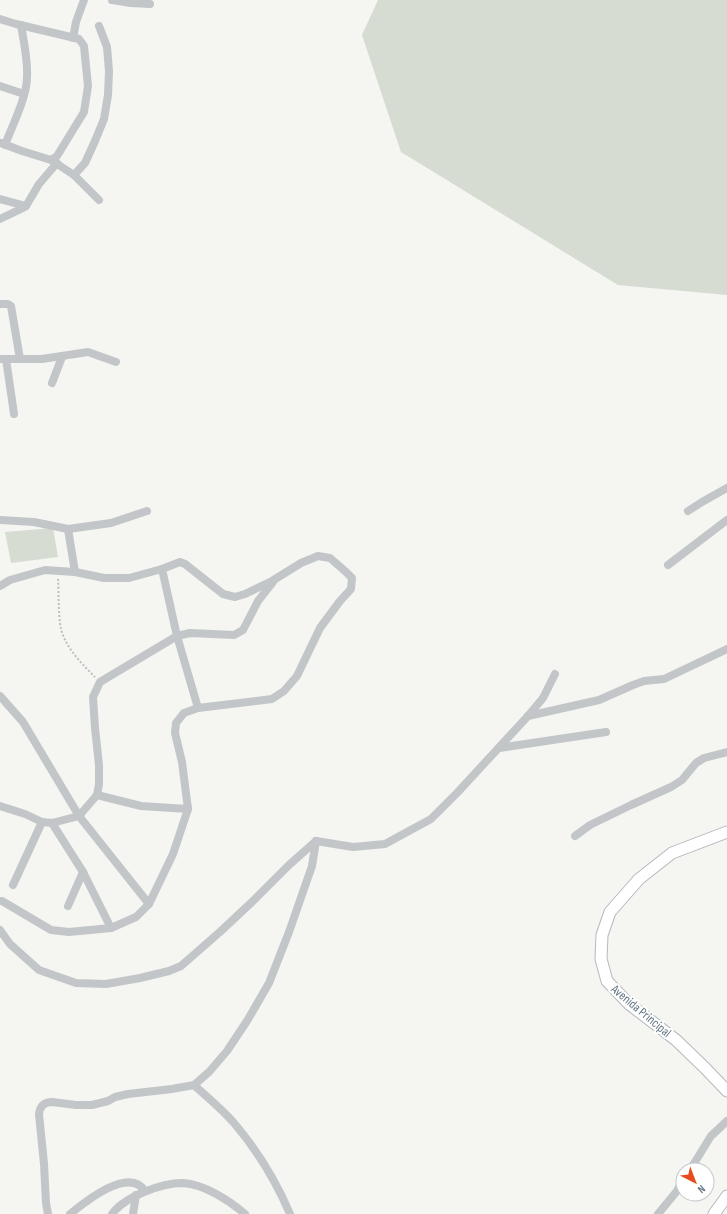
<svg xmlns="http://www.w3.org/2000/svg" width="727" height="1214" font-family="'Sofia Sans Condensed',sans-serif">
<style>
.green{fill:#d6dcd2}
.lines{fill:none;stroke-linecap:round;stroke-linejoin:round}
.secondary-casing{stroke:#b4babe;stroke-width:13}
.path{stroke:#bcbec0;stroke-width:2;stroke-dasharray:2 2;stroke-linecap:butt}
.street{stroke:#c2c6c9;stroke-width:8}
.secondary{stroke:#fff;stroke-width:11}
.labels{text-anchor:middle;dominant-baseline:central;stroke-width:4;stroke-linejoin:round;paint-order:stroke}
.street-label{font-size:13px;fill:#637583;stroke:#fff}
</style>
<rect width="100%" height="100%" fill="#f5f5f1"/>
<g class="green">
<path d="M378,0H727V295L618,285L401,152L362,35Z"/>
<path d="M53,528L58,557L11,563L5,532Z"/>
</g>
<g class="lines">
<g class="secondary-casing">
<g id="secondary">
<path d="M727,832L672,853L639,879L610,912L602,935L601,959L607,981L629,1004L676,1040L705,1068L727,1091"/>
<path d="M714,1214L727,1196"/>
</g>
</g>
<path class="path" d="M58,579C59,593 58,615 61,629C66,648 81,663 95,677"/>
<g class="street">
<path d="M112,0L131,3L150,4"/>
<path d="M0,19L16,24L79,39L84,46L88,86L84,112L57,156L51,160L74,175L99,200"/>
<path d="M73,38L76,22L84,0"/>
<path d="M0,86L24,94"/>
<path d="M1,143L22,151L51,160"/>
<path d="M5,145C12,126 27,97 27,77C28,60 24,43 21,25"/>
<path d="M74,175L85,163L95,141L104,119L108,95L109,71L107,47L99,26"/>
<path d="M0,199L26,206L23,208L0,219"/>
<path d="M26,206L39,184L57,163"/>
<path d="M0,304H8L11,306L20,359"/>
<path d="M0,359H42L88,352L116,362"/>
<path d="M6,359L14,414"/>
<path d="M52,383L62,357"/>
<path d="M688,511L702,502L727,488"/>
<path d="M0,520L34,522L68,529L111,523L147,511"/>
<path d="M68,529L75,572"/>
<path d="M668,565L727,520"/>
<path d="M162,569L177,636L198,708"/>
<path d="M0,586L10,580L45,570L75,572L104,578H129L162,569L180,562L185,564L223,594L235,597L245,594L272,581L301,563L318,556L330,558L346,572L352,578L351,589L340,601L320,628L297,676L284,691L272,699L198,708L184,713L176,723L175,733L182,762L188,809L173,854L149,904L136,917L111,928L69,932L51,930L2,901H0"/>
<path d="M0,696L23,722L79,816L149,904"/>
<path d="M528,716L599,700L633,685L644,681L664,679L727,649"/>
<path d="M499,748L606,732"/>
<path d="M97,795L141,806L188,809"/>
<path d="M0,806L25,814L42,822L52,823L79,816L97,795L99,784V765L95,728L93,697L100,682L177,636L190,633L234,635L243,630L258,601L273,582"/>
<path d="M52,823L83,872L111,928"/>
<path d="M575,836L590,825L631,805L671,787L682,780L696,763L704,758L727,752"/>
<path d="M316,841L353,847L385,844L431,819L457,793L528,716L543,698L555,674"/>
<path d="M13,885L42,822"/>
<path d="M68,906L83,872"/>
<path d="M0,930L10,944L39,970L76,983L106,984L140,978L169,971L181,966L221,931L253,901L289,865L316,841"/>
<path d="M194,1085C207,1097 222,1109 234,1123C257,1150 276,1181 290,1214"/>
<path d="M690,1170L711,1136L727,1121"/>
<path d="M48,1214L46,1203L44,1164L39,1114C40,1106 44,1102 52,1102L76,1105H92L108,1101L115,1097L128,1094L172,1089L194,1085L209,1072L227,1051L247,1021L269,983L289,932L312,866L316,841"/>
<path d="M70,1214C85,1202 129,1166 145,1191"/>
<path d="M112,1214C120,1203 132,1197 144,1192C156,1187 170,1183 183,1183C204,1184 230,1201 245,1214"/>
<path d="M133,1214L136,1195"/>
<path d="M658,1214L677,1191L683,1180"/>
</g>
<use href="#secondary" class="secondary"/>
</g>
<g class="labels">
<g class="street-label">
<text transform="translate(641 1011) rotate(40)">Avenida Principal</text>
</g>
</g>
<g transform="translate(695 1182) rotate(138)"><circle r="19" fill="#ffffff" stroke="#c1c8cd"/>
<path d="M0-3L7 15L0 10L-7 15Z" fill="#e84c1e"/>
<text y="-6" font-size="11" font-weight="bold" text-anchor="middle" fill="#637583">N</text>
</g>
</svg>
